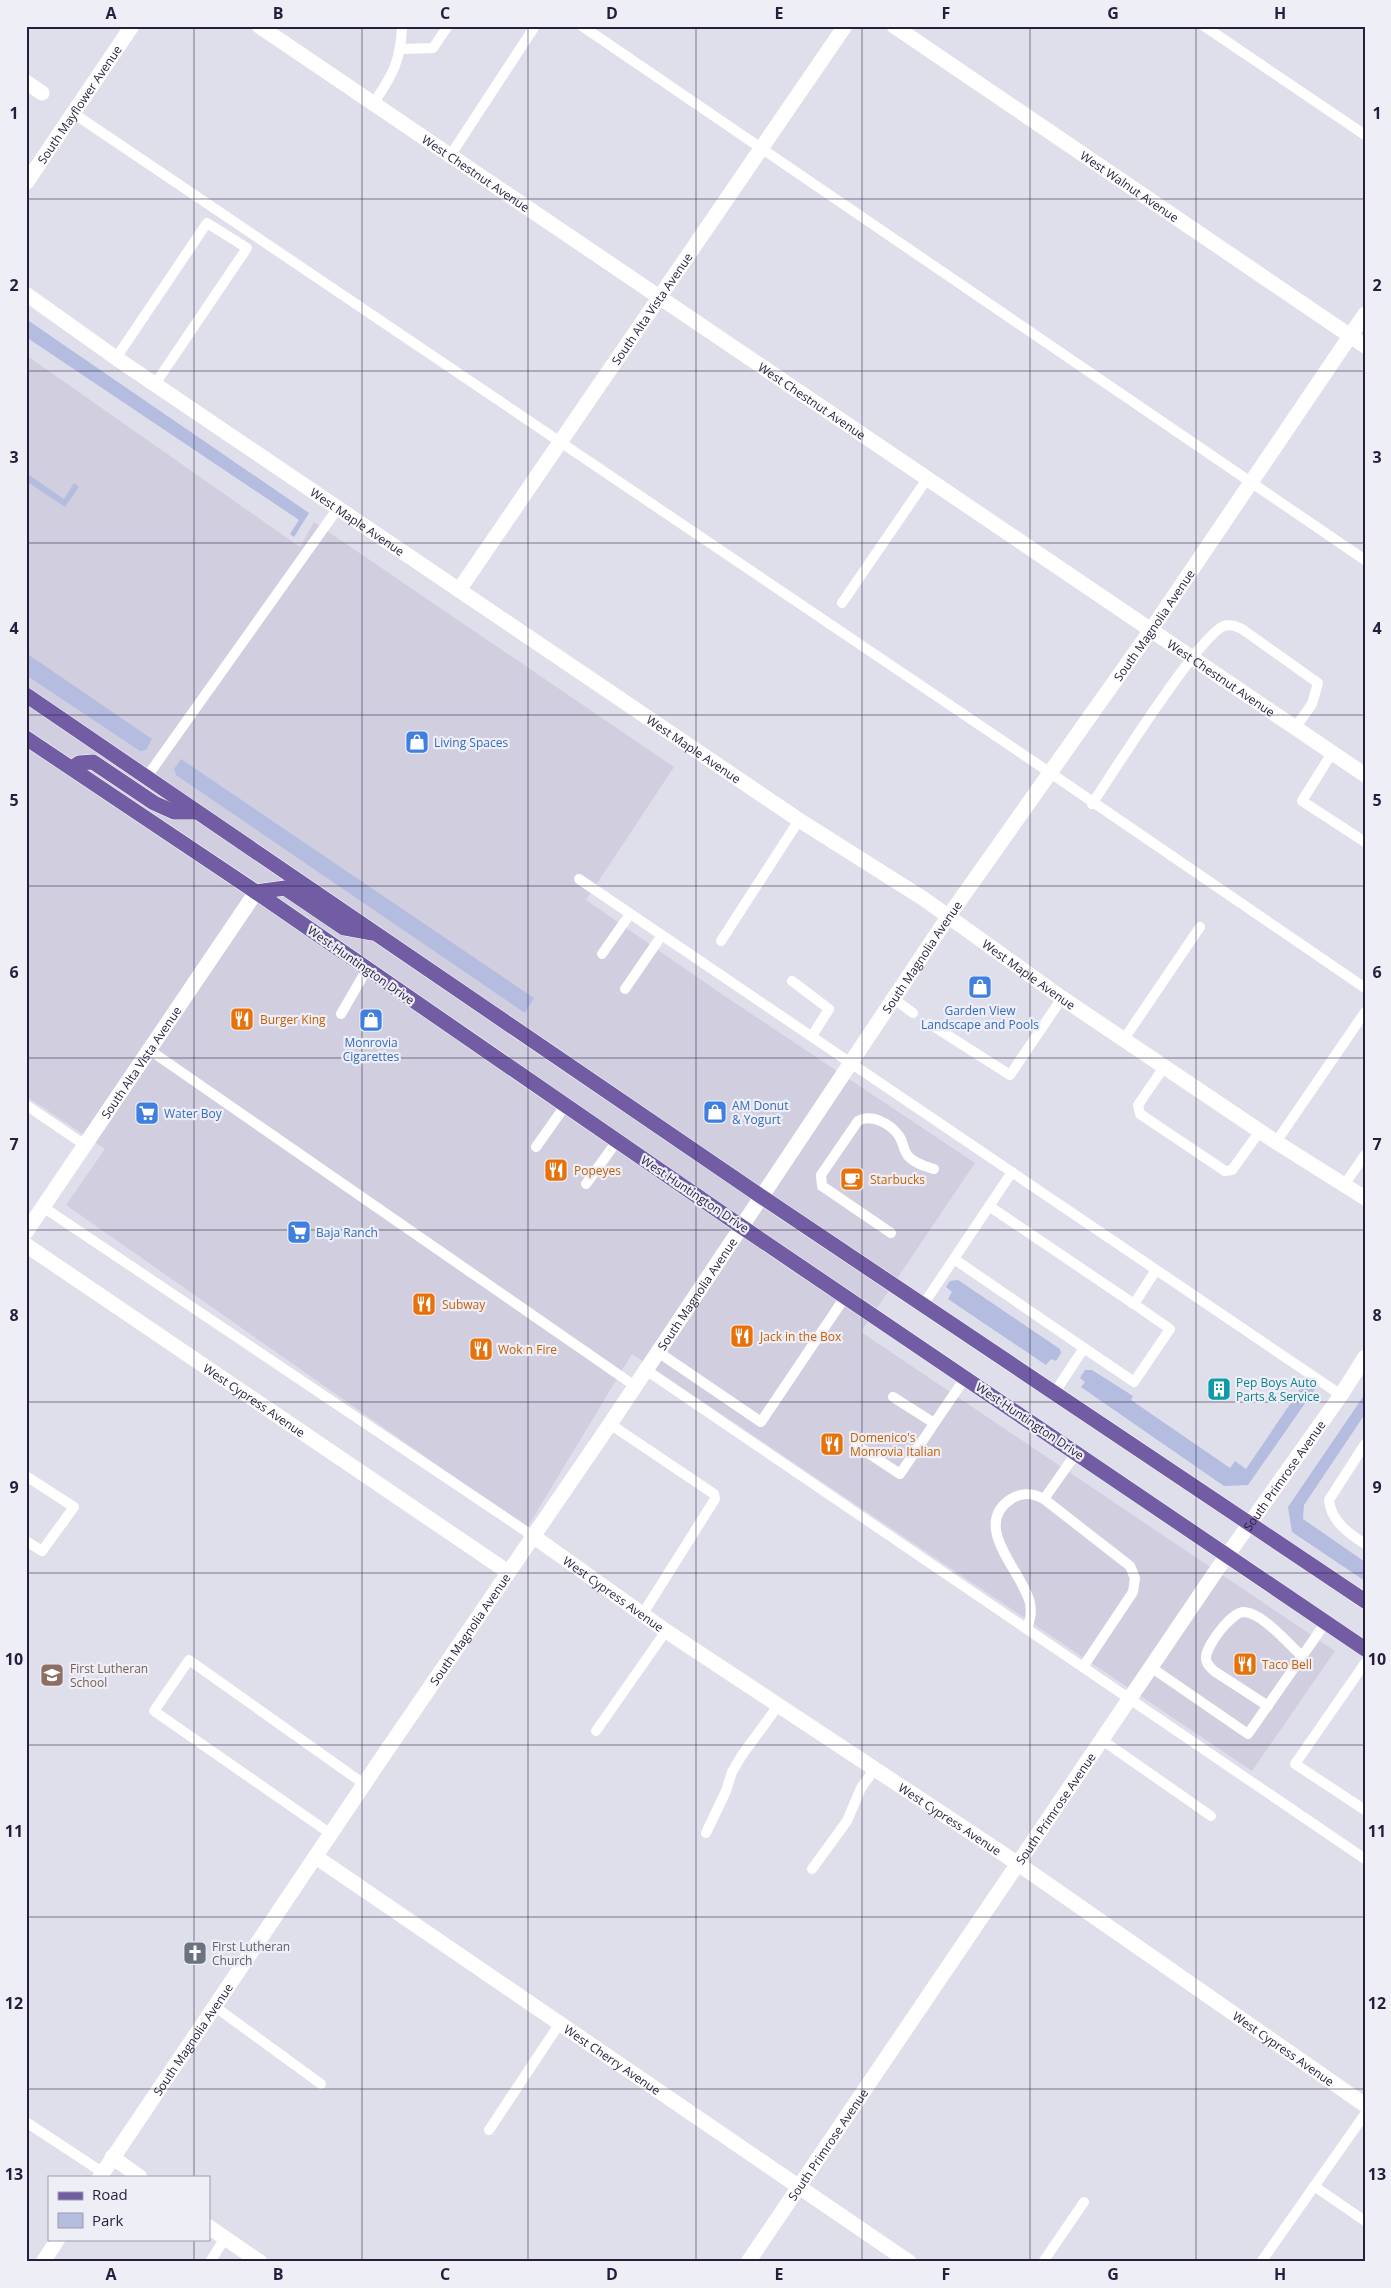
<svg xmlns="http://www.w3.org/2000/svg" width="1391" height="2288" font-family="'Open Sans',sans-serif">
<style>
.built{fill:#d1cfdf}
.green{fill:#b4bcdf}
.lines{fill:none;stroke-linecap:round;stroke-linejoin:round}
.primary-casing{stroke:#fff;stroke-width:16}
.lane{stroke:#fff;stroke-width:10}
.street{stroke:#fff;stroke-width:15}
.primary{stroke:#725da5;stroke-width:15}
.grid{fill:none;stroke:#261e3c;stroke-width:1;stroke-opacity:0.55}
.labels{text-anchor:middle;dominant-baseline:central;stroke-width:4.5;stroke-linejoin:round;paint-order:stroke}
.street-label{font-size:12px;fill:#261e3c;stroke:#eeeef7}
.shop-label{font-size:12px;fill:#366cbe;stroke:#eeeef7;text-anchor:start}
.food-label{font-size:12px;fill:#c56008;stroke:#eeeef7;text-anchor:start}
.culture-label{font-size:12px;fill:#0d838f;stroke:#eeeef7;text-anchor:start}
.education-label{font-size:12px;fill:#785e54;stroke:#eeeef7;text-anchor:start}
.worship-label{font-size:12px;fill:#5b616d;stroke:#eeeef7;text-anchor:start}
.neatline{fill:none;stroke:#261e3c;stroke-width:2}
.grid-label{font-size:16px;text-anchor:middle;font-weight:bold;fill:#261e3c}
</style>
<rect width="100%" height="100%" fill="#dfdeeb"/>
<path class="built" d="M26,355L300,547L314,522L674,767L586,900L720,993L975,1163L861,1332L1335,1651L1252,1771L632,1354L527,1528L66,1205L105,1149L26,1096Z"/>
<g class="green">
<path d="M26,319L309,513L294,537L290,534L299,520L26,337Z"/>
<path d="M26,473L64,499L74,483L79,487L65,507L26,481Z"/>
<path d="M26,653L152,739L146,750L140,751L26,675Z"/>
<path d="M181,759L534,998L525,1013L176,775L174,769Z"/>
<path d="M958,1280L1060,1349L1061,1353L1056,1361L1051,1359L1046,1365L948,1299L952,1292L946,1287L950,1281Z"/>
<path d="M1085,1370H1092L1133,1396L1131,1400L1230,1468L1235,1461L1246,1469L1305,1382L1315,1389L1248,1485L1224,1486L1081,1387L1085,1382L1080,1378Z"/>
<path d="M1365,1394V1414L1304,1505L1303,1519L1365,1562V1581L1292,1532L1288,1507Z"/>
</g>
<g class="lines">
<g class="primary-casing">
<g id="primary">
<path d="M26,695L762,1197L1365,1601"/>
<path d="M26,738L256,892L742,1227L1365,1649"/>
<path d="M72,768L79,763L93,762L154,803L174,812H196"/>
<path d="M256,892L285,888L344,928L371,933"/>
</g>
</g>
<g class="lane">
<path d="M582,26L1365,560"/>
<path d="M1204,26L1365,135"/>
<path d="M401,49L433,48L448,26"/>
<path d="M373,104C392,76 401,61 402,26"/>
<path d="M73,113L1049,772L1365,988"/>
<path d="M450,156L535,26"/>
<path d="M116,358L207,223L247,248L155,384"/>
<path d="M842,603L927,479"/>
<path d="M1332,753L1302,801L1365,842"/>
<path d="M146,778L338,508"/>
<path d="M1092,804C1112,774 1199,635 1224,626C1230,624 1236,626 1242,629L1318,683L1312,704L1295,728"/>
<path d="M579,879L1341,1395"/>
<path d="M721,941L799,820"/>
<path d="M602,954L630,914"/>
<path d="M792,981L829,1009L812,1036"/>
<path d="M625,989L662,935"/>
<path d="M894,999L913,1013"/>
<path d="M341,1014L367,969"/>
<path d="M930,1024L1010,1075L1062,998"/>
<path d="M1124,1039L1200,927"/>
<path d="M148,1049L635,1386"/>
<path d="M1164,1067L1138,1105L1140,1114L1225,1171L1232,1170L1260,1131"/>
<path d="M26,1105L85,1145"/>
<path d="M1276,1142L1365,1012"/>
<path d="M536,1147L565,1106"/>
<path d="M586,1184L617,1141"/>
<path d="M1344,1185L1365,1155"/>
<path d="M989,1206L1134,1304"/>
<path d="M43,1207L533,1536"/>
<path d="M891,1233L822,1186L821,1175L858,1121C871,1113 891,1124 899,1136C904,1143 903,1151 909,1157C916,1164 925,1166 934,1169"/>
<path d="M954,1259L1084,1348"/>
<path d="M923,1305L1012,1172"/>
<path d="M658,1352L761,1422L845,1297"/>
<path d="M646,1370L1365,1859"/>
<path d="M1055,1392L1084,1348L1134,1382L1170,1329L1134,1304L1156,1270"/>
<path d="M893,1397L934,1423"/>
<path d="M610,1424L714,1494L715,1499L642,1615"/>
<path d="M1365,1444L1329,1500C1331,1521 1348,1533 1365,1544"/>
<path d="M856,1445L900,1474L965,1378"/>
<path d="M26,1476L74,1507L42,1551L26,1541"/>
<path d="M1044,1499L1077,1452"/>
<path d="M1027,1629C1030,1620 1032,1613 1030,1603C1023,1572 970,1526 1011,1499C1022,1492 1032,1493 1044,1499L1130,1566L1135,1578L1133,1592L1083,1667"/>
<path d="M1365,1663L1295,1764L1365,1810"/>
<path d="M1152,1668L1248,1734L1326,1622"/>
<path d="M1268,1706L1214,1671C1210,1667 1206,1664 1206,1658C1206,1646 1231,1612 1244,1612C1263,1613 1288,1644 1302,1656"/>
<path d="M596,1731L666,1631"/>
<path d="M1102,1740L1211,1816"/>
<path d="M706,1833L726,1791L732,1772L742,1755L778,1706"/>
<path d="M331,1834L154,1711L189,1660L364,1784"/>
<path d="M812,1869L847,1821L861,1788L874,1770"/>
<path d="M214,2006L321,2084"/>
<path d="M26,2122L102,2172"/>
<path d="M489,2130L560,2023"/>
<path d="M1314,2186L1365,2221"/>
<path d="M210,2262L225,2238"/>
<path d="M1043,2262L1084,2202"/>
<path d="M1261,2262L1365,2114"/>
</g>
<g class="street">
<path id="s1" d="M259,26L1365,775"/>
<path id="s2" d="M894,26L1365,346"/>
<path d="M26,82L42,93"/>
<path id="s3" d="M26,183L132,26"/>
<path id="s4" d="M26,294L116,358L799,820L924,899L1062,998L1276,1142L1365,1198"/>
<path id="s5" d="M459,590L845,26"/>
<path id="s6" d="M26,1232L256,892"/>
<path id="s7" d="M26,1245L508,1572"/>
<path id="s8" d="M533,1536L666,1631L1017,1863L1365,2105"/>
<path id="s9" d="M316,1857L909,2262"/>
<path d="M112,2157L140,2177"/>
<path id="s10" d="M100,2177L383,1756L610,1424L948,917L1151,630L1365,314"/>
<path d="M209,2227L260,2262"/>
<path d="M43,2262L58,2239"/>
<path id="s11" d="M748,2262L1214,1574L1341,1395L1365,1357"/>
</g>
<use href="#primary" class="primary"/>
</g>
<path class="grid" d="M194,26V2177M362,26V2262M528,26V2262M696,26V2262M862,26V2262M1030,26V2262M1196,26V2262M26,199H1365M26,371H1365M26,543H1365M26,715H1365M26,886H1365M26,1058H1365M26,1230H1365M26,1402H1365M26,1573H1365M26,1745H1365M26,1917H1365M26,2089H1365M194,2239V2262"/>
<defs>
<g id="shop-square" transform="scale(1.25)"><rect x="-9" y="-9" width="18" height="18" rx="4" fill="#3f7fe0" stroke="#eeeef7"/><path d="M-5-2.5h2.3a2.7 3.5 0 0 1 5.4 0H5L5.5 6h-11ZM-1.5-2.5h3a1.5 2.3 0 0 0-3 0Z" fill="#fff"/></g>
<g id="restaurant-square" transform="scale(1.25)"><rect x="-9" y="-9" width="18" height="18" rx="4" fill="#e8710a" stroke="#eeeef7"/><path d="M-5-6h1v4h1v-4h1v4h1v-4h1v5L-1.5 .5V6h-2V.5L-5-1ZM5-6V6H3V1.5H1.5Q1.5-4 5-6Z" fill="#fff"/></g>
<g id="supermarket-square" transform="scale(1.25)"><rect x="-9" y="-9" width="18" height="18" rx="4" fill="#3f7fe0" stroke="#eeeef7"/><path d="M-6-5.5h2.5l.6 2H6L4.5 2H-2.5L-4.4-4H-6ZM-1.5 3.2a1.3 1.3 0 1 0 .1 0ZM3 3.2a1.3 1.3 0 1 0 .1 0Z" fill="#fff"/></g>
<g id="cafe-square" transform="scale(1.25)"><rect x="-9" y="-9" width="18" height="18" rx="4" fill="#e8710a" stroke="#eeeef7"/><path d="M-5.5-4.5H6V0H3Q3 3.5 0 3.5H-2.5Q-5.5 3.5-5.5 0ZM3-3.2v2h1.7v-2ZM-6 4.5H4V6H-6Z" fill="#fff"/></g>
<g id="building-square" transform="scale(1.25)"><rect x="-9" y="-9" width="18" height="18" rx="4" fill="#0f9aa8" stroke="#eeeef7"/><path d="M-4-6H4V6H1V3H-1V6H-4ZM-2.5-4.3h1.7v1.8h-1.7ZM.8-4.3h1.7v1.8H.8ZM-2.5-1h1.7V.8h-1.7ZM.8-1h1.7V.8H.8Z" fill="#fff"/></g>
<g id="school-square" transform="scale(1.25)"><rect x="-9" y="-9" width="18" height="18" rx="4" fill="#8d6e63" stroke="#eeeef7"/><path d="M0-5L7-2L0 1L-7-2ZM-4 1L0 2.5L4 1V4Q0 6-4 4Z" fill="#fff"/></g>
<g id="church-square" transform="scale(1.25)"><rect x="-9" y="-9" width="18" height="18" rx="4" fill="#6b7280" stroke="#eeeef7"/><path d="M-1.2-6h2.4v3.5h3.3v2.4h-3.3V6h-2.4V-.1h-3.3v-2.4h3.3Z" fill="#fff"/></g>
</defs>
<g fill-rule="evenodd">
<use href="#shop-square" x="417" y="742"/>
<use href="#shop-square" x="980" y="987"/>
<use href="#restaurant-square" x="242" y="1019"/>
<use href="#shop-square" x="371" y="1020"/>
<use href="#shop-square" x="715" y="1112"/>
<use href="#supermarket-square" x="147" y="1113"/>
<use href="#restaurant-square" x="556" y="1170"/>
<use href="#cafe-square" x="852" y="1179"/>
<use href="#supermarket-square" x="299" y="1232"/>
<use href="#restaurant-square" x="424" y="1304"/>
<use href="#restaurant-square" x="742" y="1336"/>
<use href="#restaurant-square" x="481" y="1349"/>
<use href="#building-square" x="1219" y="1389"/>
<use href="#restaurant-square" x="832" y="1444"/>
<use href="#restaurant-square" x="1245" y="1664"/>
<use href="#school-square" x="52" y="1675"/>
<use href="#church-square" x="195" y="1953"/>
</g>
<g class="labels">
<g class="street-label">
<text stroke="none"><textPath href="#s3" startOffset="95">South Mayflower Avenue</textPath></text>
<text stroke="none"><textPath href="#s1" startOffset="262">West Chestnut Avenue</textPath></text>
<text stroke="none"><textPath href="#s2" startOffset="285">West Walnut Avenue</textPath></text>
<text stroke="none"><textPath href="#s5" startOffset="341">South Alta Vista Avenue</textPath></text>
<text stroke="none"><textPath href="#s1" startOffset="668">West Chestnut Avenue</textPath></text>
<text stroke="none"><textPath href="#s4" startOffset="402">West Maple Avenue</textPath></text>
<text stroke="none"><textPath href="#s10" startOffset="1876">South Magnolia Avenue</textPath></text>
<text stroke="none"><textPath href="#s1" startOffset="1162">West Chestnut Avenue</textPath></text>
<text stroke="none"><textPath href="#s4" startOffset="808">West Maple Avenue</textPath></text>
<text stroke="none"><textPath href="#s10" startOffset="1471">South Magnolia Avenue</textPath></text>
<text transform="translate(361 965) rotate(35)">West Huntington Drive</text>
<text stroke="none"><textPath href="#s4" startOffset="1212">West Maple Avenue</textPath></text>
<text stroke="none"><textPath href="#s6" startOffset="205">South Alta Vista Avenue</textPath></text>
<text transform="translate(695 1194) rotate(34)">West Huntington Drive</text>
<text stroke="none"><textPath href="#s10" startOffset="1066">South Magnolia Avenue</textPath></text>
<text stroke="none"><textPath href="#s7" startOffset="276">West Cypress Avenue</textPath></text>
<text transform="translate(1030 1421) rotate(34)">West Huntington Drive</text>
<text stroke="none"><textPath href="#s11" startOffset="952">South Primrose Avenue</textPath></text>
<text stroke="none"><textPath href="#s8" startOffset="99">West Cypress Avenue</textPath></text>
<text stroke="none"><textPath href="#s10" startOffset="661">South Magnolia Avenue</textPath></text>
<text stroke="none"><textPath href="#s11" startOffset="548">South Primrose Avenue</textPath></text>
<text stroke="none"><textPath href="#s8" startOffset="504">West Cypress Avenue</textPath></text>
<text stroke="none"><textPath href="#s10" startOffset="166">South Magnolia Avenue</textPath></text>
<text stroke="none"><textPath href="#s8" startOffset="909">West Cypress Avenue</textPath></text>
<text stroke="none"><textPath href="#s9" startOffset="359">West Cherry Avenue</textPath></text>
<text stroke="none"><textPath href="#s11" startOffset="142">South Primrose Avenue</textPath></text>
</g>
<g class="shop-label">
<text x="434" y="742">Living Spaces</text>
<text x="980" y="1010" text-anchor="middle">Garden View<tspan x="980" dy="14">Landscape and Pools</tspan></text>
<text x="371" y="1042" text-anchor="middle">Monrovia<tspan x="371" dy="14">Cigarettes</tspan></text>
<text x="732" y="1105">AM Donut<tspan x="732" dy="14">&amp; Yogurt</tspan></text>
<text x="164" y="1113">Water Boy</text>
<text x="316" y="1232">Baja Ranch</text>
</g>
<g class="food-label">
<text x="260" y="1019">Burger King</text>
<text x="574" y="1170">Popeyes</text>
<text x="870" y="1179">Starbucks</text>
<text x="442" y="1304">Subway</text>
<text x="760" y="1336">Jack in the Box</text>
<text x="498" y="1349">Wok n Fire</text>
<text x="850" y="1437">Domenico's<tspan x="850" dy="14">Monrovia Italian</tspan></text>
<text x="1262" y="1664">Taco Bell</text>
</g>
<g class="culture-label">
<text x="1236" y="1382">Pep Boys Auto<tspan x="1236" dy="14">Parts &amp; Service</tspan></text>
</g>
<g class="education-label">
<text x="70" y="1668">First Lutheran<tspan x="70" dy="14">School</tspan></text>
</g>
<g class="worship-label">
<text x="212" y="1946">First Lutheran<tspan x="212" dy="14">Church</tspan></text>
</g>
</g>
<rect width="1391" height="2288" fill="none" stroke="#eeeef7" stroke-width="55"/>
<rect x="48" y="2176" width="162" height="65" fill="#eeeef7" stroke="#9e9bac"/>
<rect x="58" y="2192" width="25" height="8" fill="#725da5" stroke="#9e9bac"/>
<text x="92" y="2200" font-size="15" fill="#261e3c">Road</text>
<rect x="58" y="2213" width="25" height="15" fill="#b4bcdf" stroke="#9e9bac"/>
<text x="92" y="2226" font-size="15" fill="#261e3c">Park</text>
<rect x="28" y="28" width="1336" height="2232" class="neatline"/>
<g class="grid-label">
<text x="111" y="19">A</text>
<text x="278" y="19">B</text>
<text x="445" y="19">C</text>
<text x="612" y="19">D</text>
<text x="779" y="19">E</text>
<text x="946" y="19">F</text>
<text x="1113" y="19">G</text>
<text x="1280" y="19">H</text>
<text x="14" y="119">1</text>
<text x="1377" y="119">1</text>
<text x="14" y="291">2</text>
<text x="1377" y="291">2</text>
<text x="14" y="463">3</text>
<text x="1377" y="463">3</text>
<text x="14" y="634">4</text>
<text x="1377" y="634">4</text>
<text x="14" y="806">5</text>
<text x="1377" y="806">5</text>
<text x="14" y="978">6</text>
<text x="1377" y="978">6</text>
<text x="14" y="1150">7</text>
<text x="1377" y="1150">7</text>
<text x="14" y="1321">8</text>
<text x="1377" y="1321">8</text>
<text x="14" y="1493">9</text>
<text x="1377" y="1493">9</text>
<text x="14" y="1665">10</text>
<text x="1377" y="1665">10</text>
<text x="14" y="1837">11</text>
<text x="1377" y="1837">11</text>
<text x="14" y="2009">12</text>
<text x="1377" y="2009">12</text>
<text x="14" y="2180">13</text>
<text x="1377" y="2180">13</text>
<text x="111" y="2280">A</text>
<text x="278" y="2280">B</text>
<text x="445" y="2280">C</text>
<text x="612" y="2280">D</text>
<text x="779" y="2280">E</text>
<text x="946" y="2280">F</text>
<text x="1113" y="2280">G</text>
<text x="1280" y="2280">H</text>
</g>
</svg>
